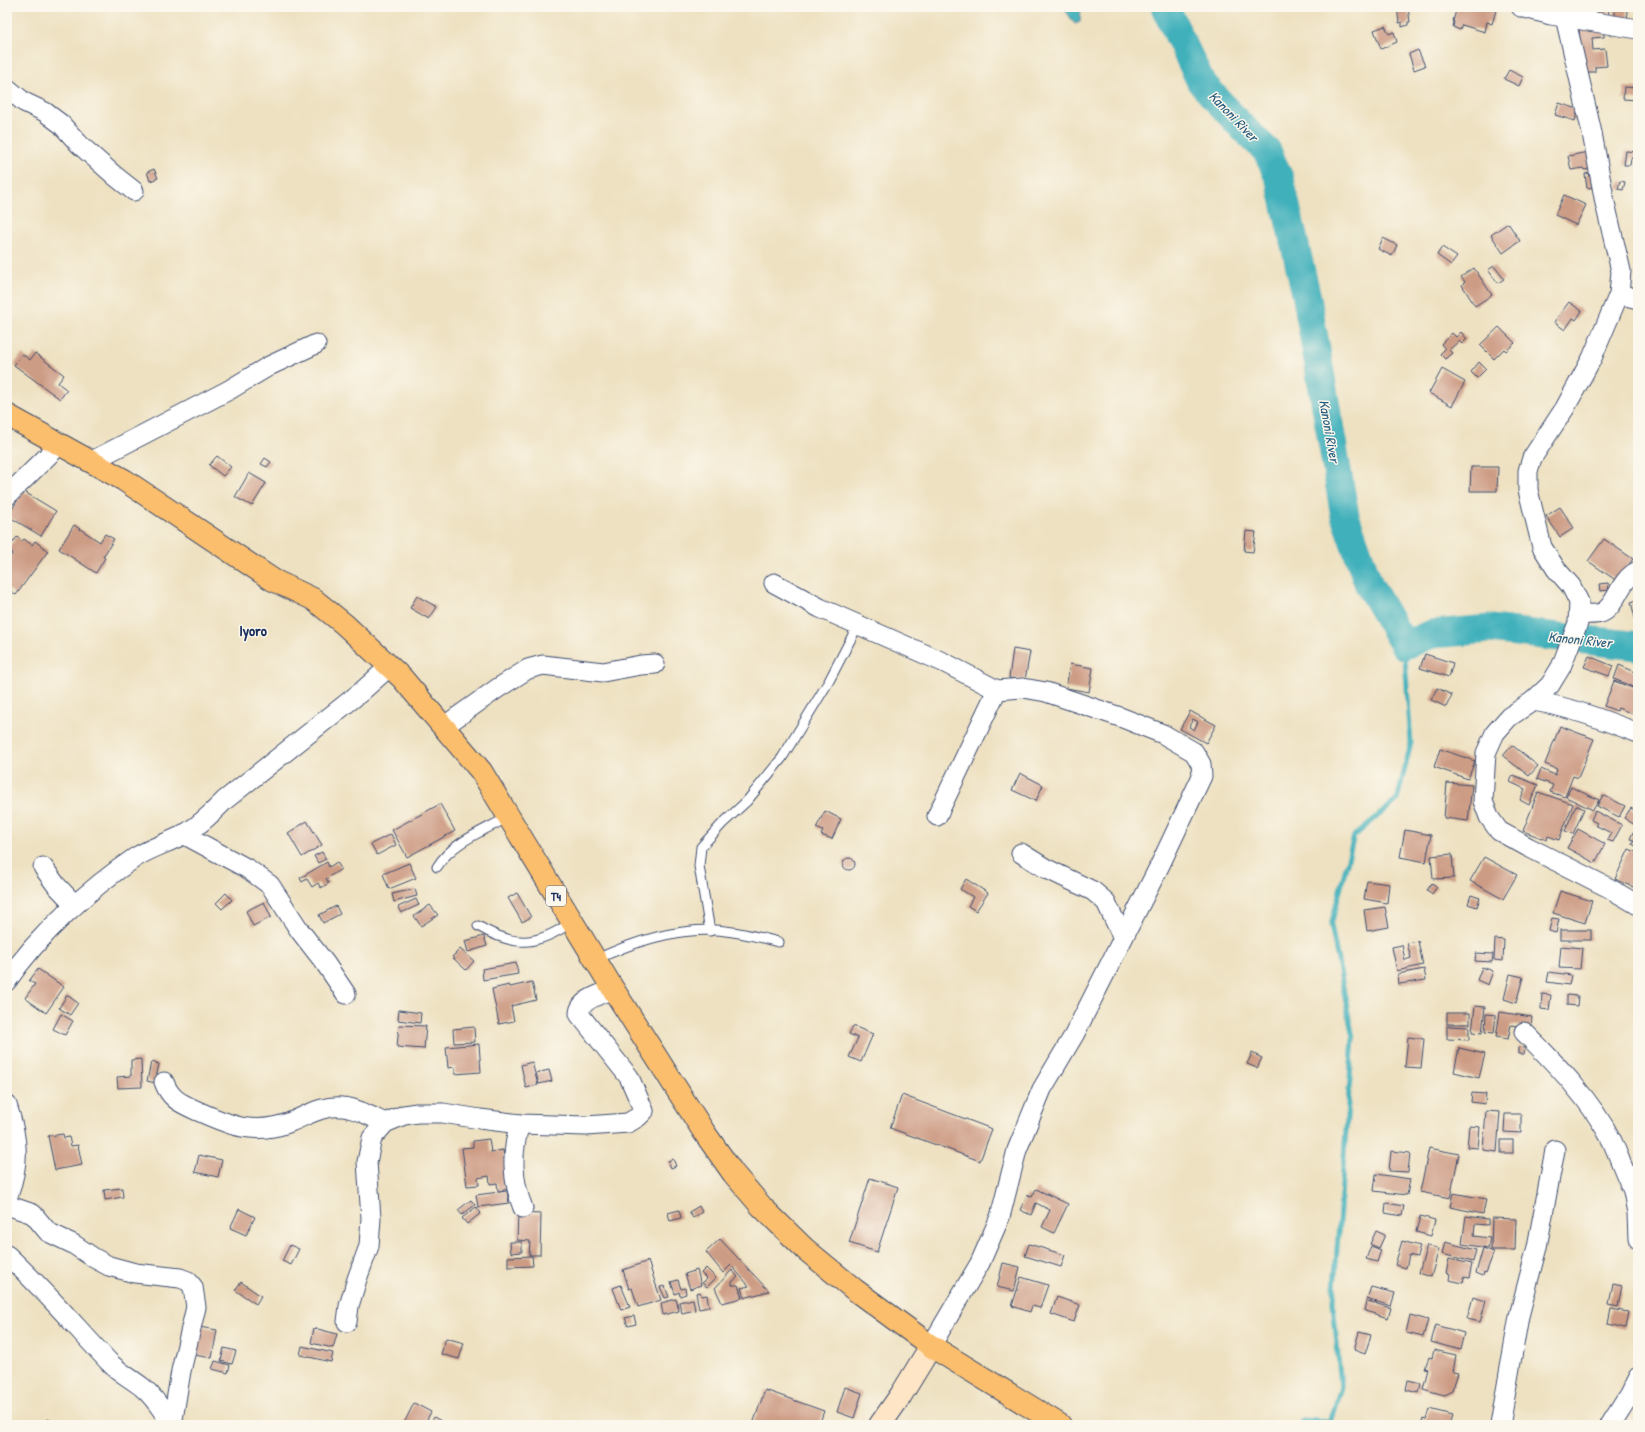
<svg xmlns="http://www.w3.org/2000/svg" width="1645" height="1432" font-family="'Patrick Hand',sans-serif">
<style>
.water{fill:#40b0bb;stroke:#2e708c}
.lines{fill:none;stroke-linecap:round;stroke-linejoin:round}
.stream{stroke:#40b0bb;stroke-width:5}
.river{stroke:#40b0bb;stroke-width:29}
.building{fill:#cd9c85;fill-rule:evenodd}
.lane-casing{stroke:#3b4a6d;stroke-width:11}
.street-casing{stroke:#3b4a6d;stroke-width:21}
.secondary-casing{stroke:#3b4a6d;stroke-width:24}
.highway-casing{stroke:#3b4a6d;stroke-width:24}
.path{stroke:#3b4a6d;stroke-width:2.5;stroke-dasharray:1 3;stroke-linecap:butt}
.lane{stroke:#fff;stroke-width:9}
.street{stroke:#fff;stroke-width:19}
.secondary{stroke:#fde5c5;stroke-width:22}
.highway{stroke:#fabe6d;stroke-width:22}
.labels{text-anchor:middle;dominant-baseline:central;stroke-width:3;stroke-linejoin:round;paint-order:stroke}
.shield{fill:#fbf7ec;stroke:#5e6b89;stroke-width:1}
.shield-label{font-size:12px;font-weight:bold;fill:#1b2f5e}
.water-label{font-size:14px;font-style:italic;fill:#285c7f;stroke:#fbf7ec}
.quarter-label{font-size:15px;font-weight:bold;fill:#1b2f5e;stroke:#fbf7ec}
</style>
<rect width="100%" height="100%" fill="#fbf7ec"/>
<filter id="ink" filterUnits="userSpaceOnUse"><feTurbulence type="fractalNoise" baseFrequency=".025" numOctaves="2"/><feDisplacementMap in="SourceGraphic" scale="8" xChannelSelector="R" yChannelSelector="G"/><feConvolveMatrix kernelMatrix="1 2 1 2 8 2 1 2 1" color-interpolation-filters="sRGB"/></filter>
<filter id="wash" filterUnits="userSpaceOnUse"><feTurbulence type="fractalNoise" baseFrequency=".012" numOctaves="4" result="noise"/><feDisplacementMap in="SourceGraphic" scale="16" xChannelSelector="R" yChannelSelector="G"/><feGaussianBlur stdDeviation="0.9" result="paint"/><feColorMatrix in="noise" values="0 0 0 0 0 0 0 0 0 0 0 0 0 0 0 0 0 1.4 0 .05"/><feComposite in="paint" operator="in"/></filter>
<g filter="url(#wash)">
<rect width="100%" height="100%" fill="#eee1c1"/>
<path class="water" d="M1063,7H1081L1080,22L1075,24Z"/>
<g class="lines">
<path class="stream" d="M1302,1425L1303,1420L1330,1422L1341,1387L1333,1302L1353,1038L1331,925L1354,836L1397,800L1411,743L1404,645"/>
<path class="river" d="M1165,7L1201,82L1240,125L1267,151L1280,180L1307,298L1345,516L1369,585L1404,645L1432,634L1490,629L1638,646"/>
</g>
<g id="blocks">
<g class="building">
<path d="M1397,7H1408L1410,22H1408V25L1402,27V22L1399,23Z"/>
<path d="M1457,7H1497L1492,24L1487,22L1485,32L1462,25L1460,30L1453,27L1454,22L1453,21Z"/>
<path d="M1584,7H1608L1609,15L1585,18Z"/>
<path d="M1614,7H1626L1628,19L1616,20Z"/>
<path d="M1385,26L1389,34L1394,32L1397,42L1381,49L1374,30Z"/>
<path d="M1604,27V37L1592,38L1593,50L1605,49L1607,66L1595,67V72H1583L1579,29Z"/>
<path d="M1418,50L1425,66L1414,70L1409,54Z"/>
<path d="M1509,70L1523,77L1519,86L1504,79Z"/>
<path d="M1624,87L1638,88V100L1623,99Z"/>
<path d="M1559,103L1578,109L1575,121L1555,115Z"/>
<path d="M1593,151L1596,168L1584,170L1583,168L1571,170L1568,156Z"/>
<path d="M1626,151L1638,152V159L1631,158L1630,165H1624Z"/>
<path d="M154,169L158,178L150,181L147,172Z"/>
<path d="M1595,172L1597,187L1587,188L1585,174Z"/>
<path d="M1620,181L1625,182L1623,190L1618,189Z"/>
<path d="M1564,195L1586,205L1576,225L1555,215Z"/>
<path d="M1508,223L1520,241L1503,253L1491,235Z"/>
<path d="M1383,238L1397,245L1392,256L1378,249Z"/>
<path d="M1442,247L1457,257L1451,265L1437,255Z"/>
<path d="M1494,266L1504,279L1498,283L1488,270Z"/>
<path d="M1474,268L1492,295L1475,306L1462,285L1465,282L1461,277Z"/>
<path d="M1569,302L1582,311L1576,320L1573,318L1565,330L1554,322Z"/>
<path d="M1499,327L1515,343L1506,351L1504,349L1494,359L1480,345Z"/>
<path d="M1461,332L1467,339L1462,344L1459,341L1449,350L1452,353L1445,359L1440,354L1445,349L1441,344L1452,333L1456,337Z"/>
<path d="M35,353L64,375L58,383L67,390L60,399L14,365L22,354L30,360Z"/>
<path d="M1479,362L1486,369L1477,378L1471,372Z"/>
<path d="M1442,369L1465,382L1452,406L1429,393Z"/>
<path d="M217,456L231,467L223,476L209,465Z"/>
<path d="M265,458L271,462L267,467L261,464Z"/>
<path d="M1471,467H1498L1497,491H1470Z"/>
<path d="M249,473L266,483L252,506L235,497Z"/>
<path d="M23,491L56,511L41,536L8,516Z"/>
<path d="M1560,507L1574,528L1560,537L1546,516Z"/>
<path d="M74,525L100,542L105,534L114,539L103,557L105,558L96,573L59,549Z"/>
<path d="M1246,531L1256,532L1253,552L1244,551Z"/>
<path d="M17,537L22,541L24,539L32,545L35,541L48,551L16,595L7,588V561L13,553L8,549Z"/>
<path d="M1604,539L1633,559L1617,581L1588,561Z"/>
<path d="M1608,583L1609,590L1600,591L1599,584Z"/>
<path d="M417,596L437,607L429,619L410,608Z"/>
<path d="M1638,600V617L1635,618L1631,602Z"/>
<path d="M1013,649L1030,652L1025,680L1009,678Z"/>
<path d="M1425,654L1453,663L1449,677L1420,668Z"/>
<path d="M1589,656L1613,666L1609,676L1584,667Z"/>
<path d="M1070,664L1093,668L1089,692L1066,688Z"/>
<path d="M1619,665L1638,673V689L1614,679Z"/>
<path d="M1614,681L1638,690V710L1636,715L1618,708L1617,711L1604,706Z"/>
<path d="M1437,688L1452,695L1446,707L1431,700Z"/>
<path d="M1190,711L1216,725L1206,743L1180,729ZM1193,719L1198,722L1194,730L1189,727Z"/>
<path d="M1560,726L1594,739L1578,778L1573,776L1565,797L1550,792L1553,785L1537,779L1541,769L1555,775L1557,769L1545,764Z"/>
<path d="M1512,745L1538,766L1529,776L1503,756Z"/>
<path d="M1440,749L1475,761L1468,779L1434,767Z"/>
<path d="M1020,773L1043,785L1036,801L1012,790Z"/>
<path d="M1513,775L1538,785L1529,805L1520,800L1525,789L1510,782Z"/>
<path d="M1447,783L1472,785L1468,821L1444,818Z"/>
<path d="M1571,787L1599,800L1593,810L1566,797Z"/>
<path d="M1538,792L1573,804L1559,840L1548,836L1547,840L1523,831Z"/>
<path d="M1603,795L1625,806L1619,817L1597,806Z"/>
<path d="M440,804L455,831L407,857L392,830Z"/>
<path d="M1576,805L1584,809L1573,834L1565,831Z"/>
<path d="M1631,808L1638,813V827L1624,818Z"/>
<path d="M825,811L841,819L832,839L821,835L823,831L816,828Z"/>
<path d="M1595,811L1622,825L1613,842L1607,840L1611,833L1595,825L1597,823L1591,820Z"/>
<path d="M307,821L322,845L302,857L288,833Z"/>
<path d="M1578,829L1605,844L1595,863L1567,848Z"/>
<path d="M1405,830L1431,835L1426,862L1400,857Z"/>
<path d="M1633,832L1638,835V847L1632,844L1634,840L1630,839Z"/>
<path d="M391,834L396,845L377,855L371,844Z"/>
<path d="M1629,849L1638,853V889L1615,879Z"/>
<path d="M322,852L326,859L318,863L314,856Z"/>
<path d="M1452,854L1454,878L1433,879L1431,856Z"/>
<path d="M1484,857L1517,875L1503,899L1470,881Z"/>
<circle cx="849" cy="864" r="6"/>
<path d="M327,862L329,867L337,862L341,869L326,879L329,883L321,888L318,883L312,887L307,879L302,882L300,878Z"/>
<path d="M409,863L416,878L389,889L383,874Z"/>
<path d="M966,879L988,893L976,911L968,906L973,897L960,889Z"/>
<path d="M1367,881L1389,884L1387,903L1364,899Z"/>
<path d="M1432,883L1437,887L1432,894L1427,890Z"/>
<path d="M415,889L417,896L394,902L392,894Z"/>
<path d="M1560,891L1592,901L1585,923L1553,913Z"/>
<path d="M226,893L232,900L222,909L216,903Z"/>
<path d="M517,893L531,917L522,922L508,898Z"/>
<path d="M1471,895L1480,898L1477,907L1468,904Z"/>
<path d="M416,899L419,905L401,913L398,907Z"/>
<path d="M264,902L271,917L253,926L246,911Z"/>
<path d="M430,905L438,915L421,926L414,916Z"/>
<path d="M336,906L340,914L323,923L319,915Z"/>
<path d="M1385,907L1389,927L1367,931L1364,910Z"/>
<path d="M1552,918L1559,919L1556,933L1549,931Z"/>
<rect x="1560" y="930" width="31" height="10"/>
<path d="M484,936L487,946L468,952L465,941Z"/>
<path d="M1495,939L1504,940L1503,961L1494,960Z"/>
<path d="M1418,941L1423,965L1397,971L1392,947L1402,945L1405,960L1411,958L1407,943Z"/>
<path d="M1561,946L1582,948L1580,969L1559,968Z"/>
<path d="M460,949L474,961L466,970L452,957Z"/>
<path d="M1476,953L1493,954L1492,962L1475,961Z"/>
<path d="M516,963L518,974L483,980L482,969Z"/>
<path d="M1482,967L1493,971L1488,985L1477,980Z"/>
<path d="M38,969L64,987L46,1013L25,998L35,984L29,981Z"/>
<path d="M1424,969L1426,980L1399,984L1398,974Z"/>
<path d="M1549,972L1571,975L1569,985L1547,982Z"/>
<path d="M1510,974L1523,977L1516,1003L1504,999Z"/>
<path d="M532,982L536,1000L511,1006L514,1021L499,1024L492,989L509,985L510,987Z"/>
<path d="M1542,994L1551,995L1549,1010L1541,1009Z"/>
<path d="M67,995L78,1003L70,1015L59,1008Z"/>
<path d="M1567,995L1578,996L1577,1006L1567,1005Z"/>
<path d="M1475,1006L1485,1007L1482,1033L1472,1032Z"/>
<path d="M399,1010L421,1013L420,1023L398,1020Z"/>
<path d="M1500,1012L1532,1017L1531,1028L1511,1025L1508,1039L1496,1037Z"/>
<rect x="1447" y="1013" width="23" height="11"/>
<path d="M61,1014L73,1021L65,1035L53,1029Z"/>
<path d="M1486,1014L1496,1015L1494,1033L1485,1032Z"/>
<path d="M399,1025L426,1026L424,1049L397,1047Z"/>
<path d="M853,1026L873,1034L861,1062L849,1057L858,1038L849,1034Z"/>
<path d="M1447,1026L1469,1027V1040L1447,1039Z"/>
<path d="M474,1027L475,1042L454,1043L453,1029Z"/>
<path d="M1408,1037L1424,1039L1421,1068L1405,1067Z"/>
<path d="M479,1044L481,1072L455,1074V1067L448,1068L446,1047Z"/>
<path d="M1518,1047L1525,1048L1524,1054H1518Z"/>
<path d="M1459,1048L1485,1054L1479,1078L1454,1072Z"/>
<path d="M1252,1053L1262,1058L1257,1068L1247,1064Z"/>
<path d="M141,1059L142,1087L118,1088L117,1077L131,1076V1060Z"/>
<path d="M151,1062L159,1064L155,1083L147,1081Z"/>
<path d="M532,1062L538,1085L526,1088L521,1065Z"/>
<path d="M549,1070L552,1081L539,1084L536,1073Z"/>
<path d="M1472,1093L1486,1094L1485,1104L1471,1102Z"/>
<path d="M902,1095L992,1129L980,1161L890,1128Z"/>
<path d="M1486,1111L1500,1112L1497,1152L1483,1150Z"/>
<path d="M1505,1114H1521V1133L1504,1132Z"/>
<path d="M1469,1126L1480,1127L1478,1148L1467,1147Z"/>
<path d="M63,1134L64,1138L69,1137L71,1146L78,1145L82,1165L55,1170L48,1136Z"/>
<path d="M489,1139L491,1152L503,1150L509,1189L498,1191L497,1183L490,1184L489,1176L478,1178L479,1185L467,1186L462,1148L473,1147V1141Z"/>
<rect x="1501" y="1140" width="12" height="13"/>
<path d="M1429,1148L1459,1154L1450,1198L1420,1192Z"/>
<path d="M1391,1151L1410,1153L1408,1172L1389,1171Z"/>
<path d="M199,1155L222,1160L218,1177L195,1172Z"/>
<path d="M673,1159L676,1166L671,1168L668,1161Z"/>
<path d="M1376,1174L1410,1179L1407,1195L1374,1191Z"/>
<path d="M870,1178L898,1187L877,1252L849,1243Z"/>
<path d="M122,1188L123,1197L105,1200L104,1190Z"/>
<path d="M1036,1189L1068,1204L1054,1233L1042,1227L1050,1210L1036,1203L1031,1215L1020,1210L1027,1195L1032,1197Z"/>
<path d="M507,1191L509,1203L478,1207L476,1195Z"/>
<path d="M1453,1193L1486,1199L1483,1214L1450,1207Z"/>
<path d="M471,1200L475,1205L462,1215L458,1210Z"/>
<path d="M1386,1203L1404,1206L1402,1216L1385,1213Z"/>
<path d="M699,1206L702,1212L693,1218L689,1212Z"/>
<path d="M476,1207L481,1213L467,1224L462,1218Z"/>
<path d="M239,1209L255,1217L246,1235L230,1228Z"/>
<path d="M679,1210L681,1218L670,1221L668,1213Z"/>
<path d="M518,1213L541,1214L540,1255H529L530,1241L517,1240Z"/>
<path d="M1420,1216L1435,1220L1431,1236L1416,1232Z"/>
<path d="M1466,1216L1488,1219V1225L1475,1224L1474,1236L1490,1238L1488,1248L1462,1244Z"/>
<path d="M1492,1218L1516,1219L1515,1250H1491Z"/>
<path d="M1376,1231L1385,1235L1379,1248L1370,1244Z"/>
<path d="M720,1239L769,1291L744,1298L741,1288L749,1286L731,1265L723,1273L706,1252Z"/>
<path d="M1402,1241L1420,1246L1417,1257L1409,1255L1406,1268L1395,1265Z"/>
<path d="M510,1242H522V1252L511,1253Z"/>
<path d="M1445,1242L1476,1250L1473,1262L1442,1254Z"/>
<path d="M1029,1244L1065,1255L1061,1267L1025,1256Z"/>
<path d="M290,1245L299,1249L291,1265L282,1261Z"/>
<path d="M1427,1245L1439,1249L1431,1277L1419,1273Z"/>
<path d="M1371,1246L1381,1250L1377,1262L1366,1259Z"/>
<path d="M1483,1248L1494,1252L1486,1273L1484,1272L1483,1276L1476,1273Z"/>
<path d="M532,1256L533,1266L508,1267V1257Z"/>
<path d="M1449,1259L1472,1264L1469,1278L1464,1277L1463,1283L1449,1280L1450,1274L1446,1273Z"/>
<path d="M648,1261L661,1300L638,1307L632,1288L629,1289L623,1270Z"/>
<path d="M1003,1263L1020,1267L1014,1291L997,1287Z"/>
<path d="M706,1268L716,1278L707,1287L702,1283L707,1279L701,1273Z"/>
<path d="M697,1270L701,1285L690,1289L685,1274Z"/>
<path d="M732,1270L738,1277L732,1282V1285H738L742,1298L722,1303L715,1288Z"/>
<path d="M1021,1277L1048,1285L1040,1308L1032,1306L1030,1312L1012,1306Z"/>
<path d="M678,1280L681,1289L685,1288L686,1294L680,1296L679,1292L675,1294L671,1282Z"/>
<path d="M241,1282L261,1296L256,1304L235,1290Z"/>
<path d="M1613,1283L1622,1285L1618,1307L1609,1305Z"/>
<path d="M621,1285L630,1307L621,1310L613,1288Z"/>
<path d="M665,1286L669,1297L665,1298L660,1287Z"/>
<path d="M1371,1287L1395,1293L1391,1306L1367,1299Z"/>
<path d="M700,1292L701,1296L707,1295L709,1307L699,1309L696,1293Z"/>
<path d="M1057,1297L1080,1305L1074,1322L1051,1314Z"/>
<path d="M1473,1297L1486,1301L1480,1322L1467,1319Z"/>
<path d="M676,1299L679,1311L663,1315L661,1303Z"/>
<path d="M693,1299L695,1310L682,1313L679,1302Z"/>
<path d="M1367,1301L1391,1308L1388,1318L1365,1311Z"/>
<path d="M1611,1309L1628,1312L1625,1328L1608,1324Z"/>
<path d="M1410,1315L1428,1320L1423,1337L1406,1333Z"/>
<path d="M634,1316L636,1324L628,1326L625,1318Z"/>
<path d="M1436,1325L1464,1333L1460,1350L1431,1342Z"/>
<path d="M199,1327L217,1330L212,1358L194,1355Z"/>
<path d="M314,1328L337,1334L333,1348L311,1343Z"/>
<path d="M1359,1332L1371,1335L1365,1354L1354,1350Z"/>
<path d="M446,1338L464,1343L459,1359L441,1354Z"/>
<path d="M302,1346L333,1353L331,1362L300,1355Z"/>
<path d="M224,1348L236,1351L232,1364L221,1361Z"/>
<path d="M1434,1350L1456,1355L1453,1372L1458,1373L1452,1391L1444,1395L1423,1389L1428,1369L1425,1368L1429,1357L1432,1358Z"/>
<path d="M215,1361L230,1365L228,1373L212,1369Z"/>
<path d="M1408,1380L1421,1383L1419,1393L1406,1390Z"/>
<path d="M845,1387L862,1393L854,1418L837,1412Z"/>
<path d="M765,1390L824,1411L819,1425L753,1424Z"/>
<path d="M414,1403L431,1412L424,1425H403Z"/>
<path d="M1429,1409L1452,1415L1449,1425H1421L1423,1418L1426,1419Z"/>
<path d="M434,1417L446,1424L445,1425H429Z"/>
<path d="M48,1419L60,1425H45Z"/>
</g>
</g>
</g>
<g filter="url(#ink)">
<use href="#blocks" fill-opacity="0" stroke="#3b4a6d" stroke-width="1"/>
<g class="lines">
<g class="lane-casing">
<g id="lane">
<path d="M437,867C452,842 484,831 508,817"/>
<path d="M478,926C515,948 537,946 572,922"/>
<path d="M710,931L699,866L701,847L722,824L747,801L782,758L829,681L858,625"/>
<path d="M595,960C632,942 674,929 715,930C737,931 758,937 779,942"/>
</g>
</g>
<g class="street-casing">
<g id="street">
<path d="M1521,7L1551,15L1638,29"/>
<path d="M1565,17L1592,133L1605,203L1621,271L1619,294L1592,358L1565,408L1532,458L1528,471V490L1542,547L1556,569L1571,586L1579,602L1578,623L1561,667L1550,685L1533,701L1509,717L1495,733L1486,753L1483,801L1489,817L1499,831L1528,847L1609,888L1638,905"/>
<path d="M7,88L24,102L45,112L61,124L79,144L115,176L134,191"/>
<path d="M1619,294L1638,299"/>
<path d="M90,462L229,390L269,366L316,344"/>
<path d="M7,496L59,445"/>
<path d="M774,583L820,608L945,663L997,690L1023,688L1046,692L1120,717L1163,734L1194,752L1201,764L1202,776L1160,865L1074,1035L1042,1089L1017,1150L1000,1217L980,1263L931,1346"/>
<path d="M1579,614C1585,614 1595,615 1601,613C1617,607 1618,580 1638,571"/>
<path d="M1533,701C1570,707 1604,720 1638,733"/>
<path d="M443,727L498,688L528,669L543,665L603,672L641,665L655,664"/>
<path d="M937,816L997,690"/>
<path d="M183,834L248,869L270,885L300,931L325,963L346,994"/>
<path d="M1021,853L1045,868L1093,891L1106,902L1123,938"/>
<path d="M43,867L56,885L75,905"/>
<path d="M7,981C38,935 90,888 136,857C151,848 167,843 183,835C199,826 212,813 225,800L361,692L389,667"/>
<path d="M1524,1032C1557,1065 1591,1100 1612,1141C1621,1161 1627,1181 1638,1200"/>
<path d="M164,1082C171,1101 183,1104 200,1112C231,1126 254,1135 288,1123C306,1116 322,1105 342,1107C357,1108 372,1117 385,1123"/>
<path d="M7,1105C19,1141 20,1163 7,1199"/>
<path d="M520,1124C511,1151 512,1181 523,1208"/>
<path d="M1633,1191L1637,1213L1638,1239"/>
<path d="M7,1205L33,1214L48,1232L73,1244L94,1258L109,1266L135,1273L180,1278L188,1281L193,1287L196,1307L181,1371L172,1425"/>
<path d="M7,1255C44,1289 76,1327 110,1363C120,1373 132,1379 142,1387C155,1397 163,1412 172,1425"/>
<path d="M347,1322L349,1306L357,1279L369,1246L371,1218L367,1162L372,1138L385,1123L404,1115L417,1113H443L480,1119L520,1124L586,1126L628,1123L638,1117L644,1111L629,1077L579,1014C579,1000 601,994 613,989"/>
<path d="M1500,1425L1519,1316L1537,1247L1555,1150"/>
<path d="M1610,1425L1629,1395L1638,1377"/>
</g>
</g>
<g class="secondary-casing">
<path id="secondary" d="M880,1425L901,1395L931,1346"/>
</g>
<g class="highway-casing">
<path id="highway" d="M7,415L124,480L273,580L313,599L344,624L402,678L481,771L613,989L704,1132L733,1173L762,1207L805,1249L855,1290L931,1346L1060,1425"/>
</g>
<path class="path" d="M7,167L11,163"/>
<use href="#lane" class="lane"/>
<use href="#street" class="street"/>
<use href="#secondary" class="secondary"/>
<use href="#highway" class="highway"/>
</g>
</g>
<g class="labels">
<rect class="shield" x="546" y="886" width="20" height="20" rx="3"/>
<g class="shield-label">
<text x="556" y="896">T4</text>
</g>
<g class="water-label">
<text transform="translate(1234 116) rotate(46)">Kanoni River</text>
<text transform="translate(1330 431) rotate(80)">Kanoni River</text>
<text transform="translate(1580 639) rotate(6)">Kanoni River</text>
</g>
<g class="quarter-label">
<text x="253" y="630">Iyoro</text>
</g>
</g>
<rect width="1645" height="1432" fill="none" stroke="#fbf7ec" stroke-width="24"/>
</svg>
